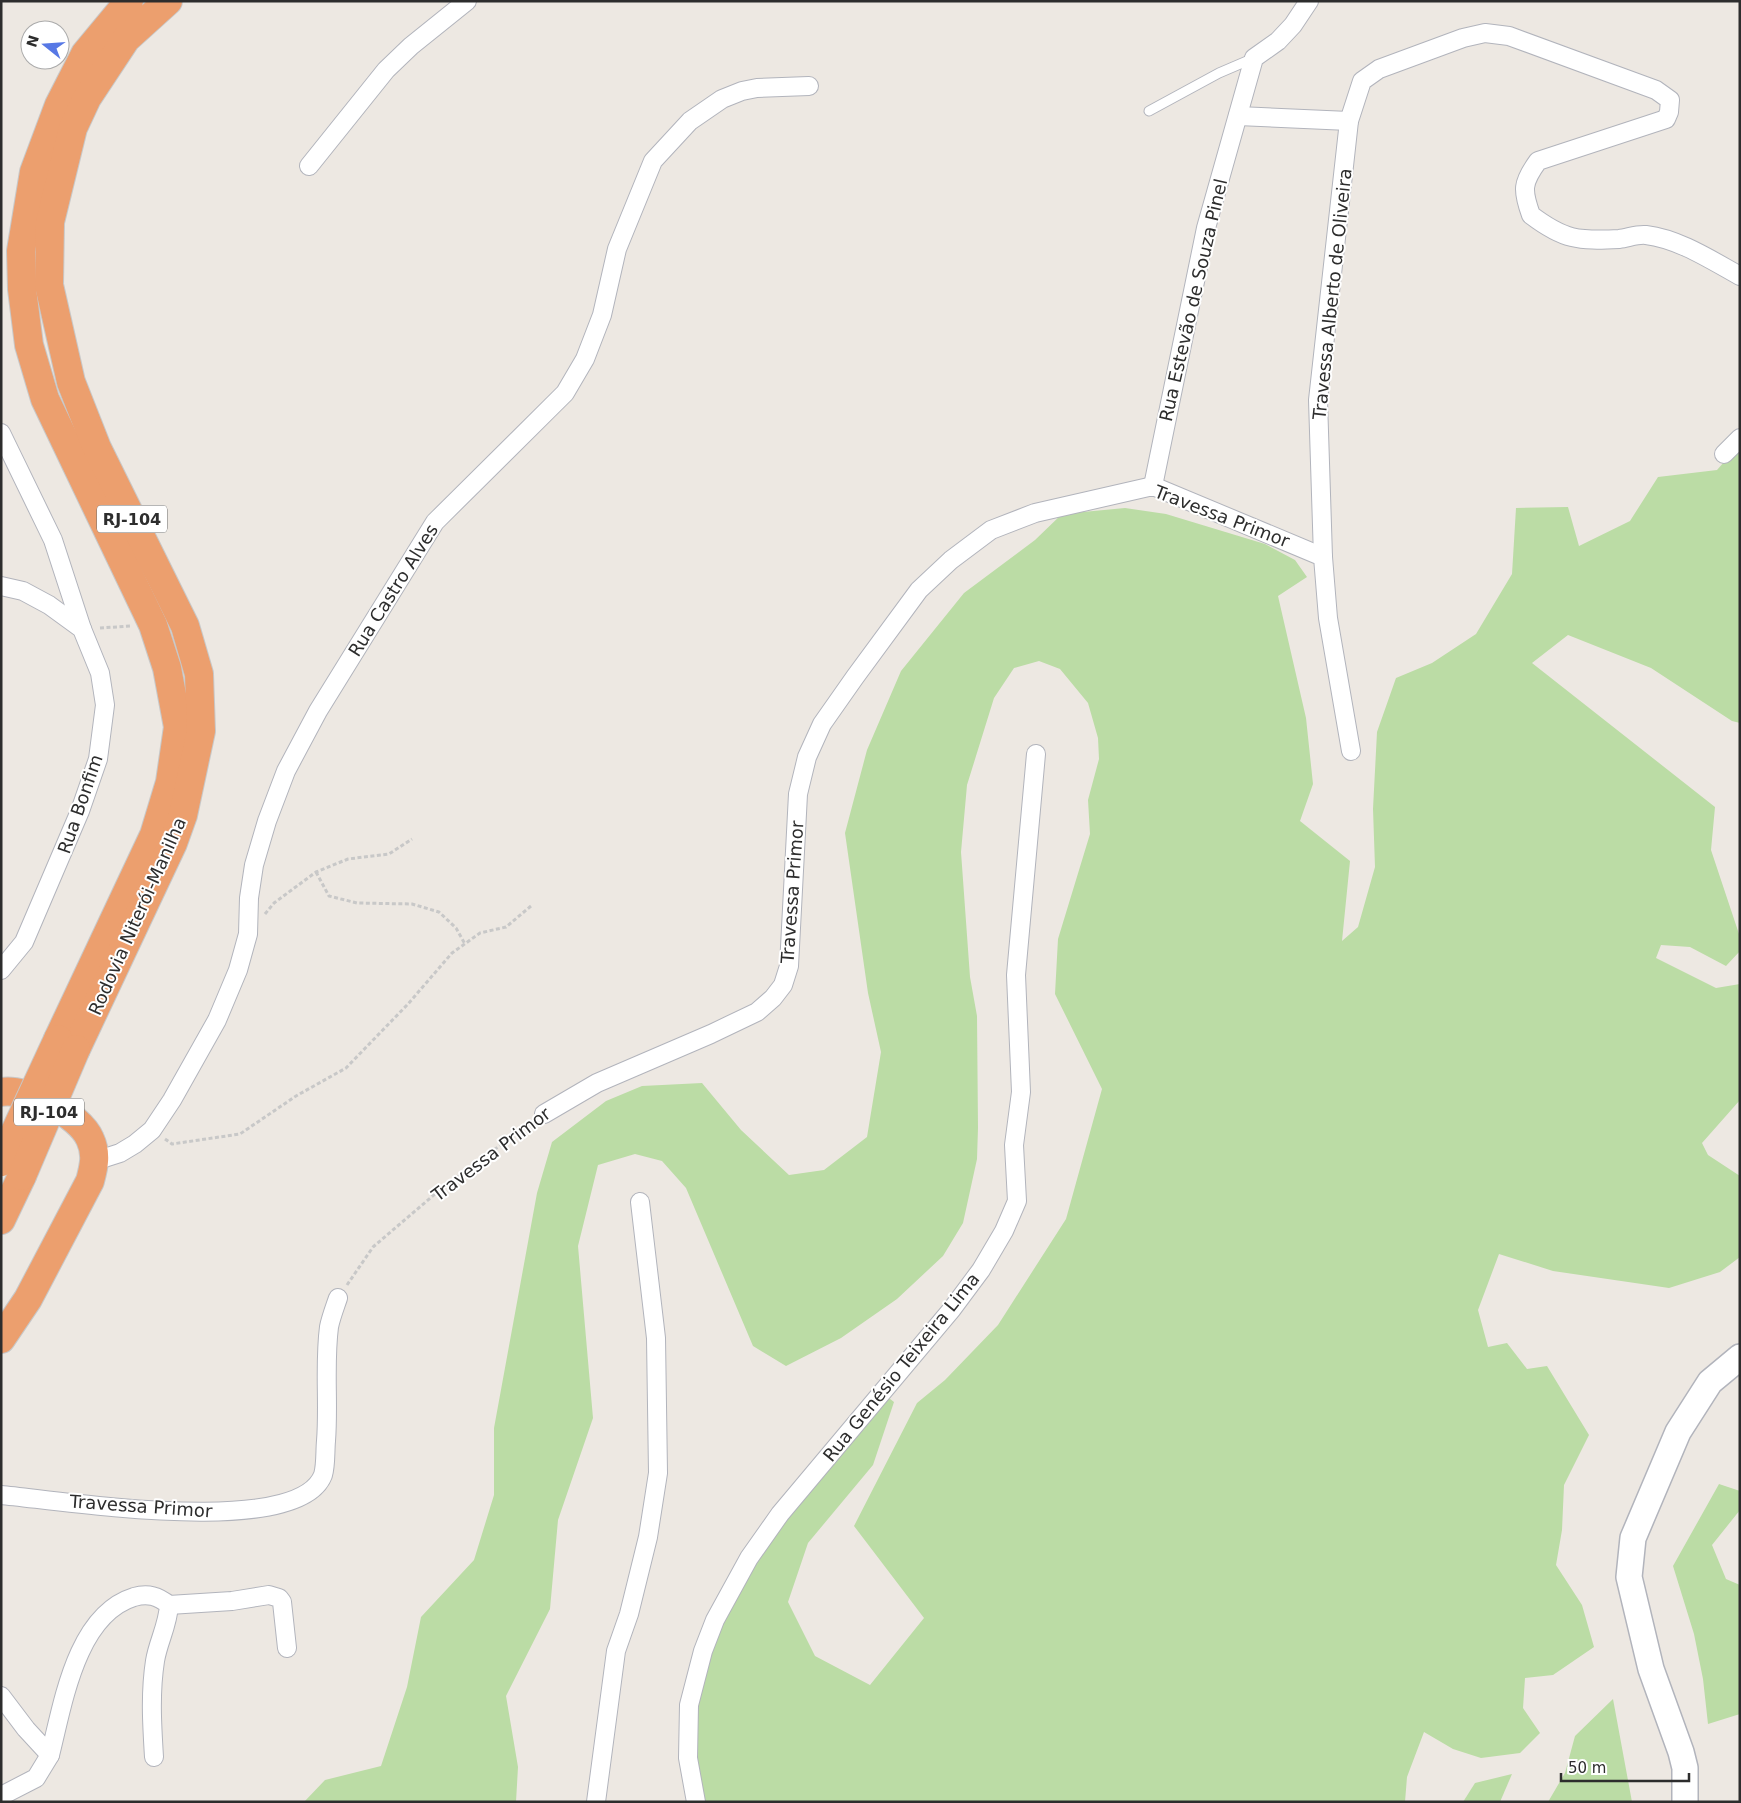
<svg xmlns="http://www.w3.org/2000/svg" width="1741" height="1803" font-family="'DejaVu Sans',sans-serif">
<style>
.green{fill:#bbdca5}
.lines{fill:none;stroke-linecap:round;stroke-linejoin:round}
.lane-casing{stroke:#b2b4bc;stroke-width:11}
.street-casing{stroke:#b2b4bc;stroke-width:20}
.secondary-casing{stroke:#b2b4bc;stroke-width:28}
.highway-casing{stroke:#c8c8c8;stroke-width:30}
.path{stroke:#c8c8c8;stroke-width:3;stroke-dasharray:4 2.5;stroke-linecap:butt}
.lane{stroke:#fff;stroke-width:9}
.street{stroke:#fff;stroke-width:18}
.secondary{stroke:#fff;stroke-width:25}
.highway{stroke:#ec9f6e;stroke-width:28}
.highway-bridge-casing{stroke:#c8c8c8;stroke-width:30;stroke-linecap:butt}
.highway-bridge{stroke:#ec9f6e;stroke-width:28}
.labels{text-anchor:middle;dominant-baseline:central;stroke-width:4;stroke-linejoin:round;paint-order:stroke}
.shield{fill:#fff;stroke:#6c6c6c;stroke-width:1}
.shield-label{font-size:16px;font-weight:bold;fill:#2d2d2d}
.street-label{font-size:18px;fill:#2d2d2d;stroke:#fff}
</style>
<rect width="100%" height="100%" fill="#ede8e2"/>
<g class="green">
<path d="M1740,452V723L1732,721L1651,668L1568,635L1532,663L1715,807L1711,850L1740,937V951L1726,966L1690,947L1661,945L1656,958L1716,988L1740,984V1100L1702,1143L1708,1155L1740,1176V1257L1720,1272L1669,1288L1553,1271L1499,1254L1478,1310L1488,1347L1507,1343L1527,1369L1547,1366L1589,1435L1564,1485L1562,1530L1556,1565L1582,1605L1594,1647L1553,1675L1525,1678L1523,1708L1540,1733L1520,1753L1481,1758L1453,1749L1424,1732L1407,1777L1405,1802H700L689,1726L720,1614L784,1518L885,1395L894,1402L873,1465L808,1543L788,1602L815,1656L870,1685L924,1618L854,1526L917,1403L945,1380L998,1325L1066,1219L1102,1089L1055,994L1058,939L1090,834L1088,800L1099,759L1098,738L1088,703L1060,669L1039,661L1014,668L994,698L967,785L961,852L970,977L977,1016L978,1128L977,1159L963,1223L943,1256L897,1299L841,1338L786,1366L753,1346L686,1188L662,1161L635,1154L598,1165L578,1246L593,1418L558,1520L550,1609L506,1696L518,1767L516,1802H304L325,1780L381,1766L407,1687L421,1617L474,1560L494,1495V1428L537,1193L552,1142L606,1101L642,1086L702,1083L741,1130L789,1175L824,1170L867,1137L881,1052L868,993L845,833L867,750L901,671L964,593L1035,540L1062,514L1125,508L1166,514L1265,544L1295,560L1307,577L1278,596L1306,718L1313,784L1300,821L1350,861L1342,941L1358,927L1375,867L1373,809L1377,732L1396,678L1432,663L1476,634L1512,574L1516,508L1568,507L1579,546L1630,521L1658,477L1717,470L1731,454Z"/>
<path d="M1719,1484L1740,1491V1510L1712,1545L1726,1579L1740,1585V1714L1708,1724L1703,1679L1694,1634L1673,1566Z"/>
<path d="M1613,1699L1632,1802H1548L1565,1773L1575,1736Z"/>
<path d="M1512,1774L1500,1802H1463L1475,1783Z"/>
</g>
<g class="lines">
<g class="lane-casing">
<path id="lane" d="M1149,111L1219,73L1254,58"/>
</g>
<g class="street-casing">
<g id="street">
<path d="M1238,116L1349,121"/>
<path d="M309,166L386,70L411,46L467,1"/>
<path d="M1,433L53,540L82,629"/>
<path d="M1724,454L1740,438"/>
<path d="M1153,486L1206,228L1254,58L1278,41L1293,25L1309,1"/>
<path d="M1323,557L1318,400L1349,121L1362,81L1379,69L1463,38L1485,33L1509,36L1656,90L1670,100L1669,112L1666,119L1538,161C1522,183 1522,190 1531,215C1564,240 1578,241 1619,239C1628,238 1637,234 1646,235C1679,239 1711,260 1740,276"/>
<path d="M1,586L23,591L49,605L82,629L100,673L105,705L98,759L80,811L24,942L1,970"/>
<path d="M544,1114L597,1083L711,1034L757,1012L773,998L783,985L789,966L798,794L807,757L822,724L855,677L919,590L951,560L991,530L1035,513L1153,486L1323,557L1328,618L1351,751"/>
<path d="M95,1161L120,1153L135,1144L152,1130L172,1100L217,1020L238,970L248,934L249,898L254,865L267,821L286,771L318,711L435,522L565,393L585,359L602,315L617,249L653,161L690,121L722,99L742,91L757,88L809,86"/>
<path d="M1,1495C59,1500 298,1540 323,1475C326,1465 325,1451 326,1441C329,1403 324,1365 329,1327C331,1317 335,1307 338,1298"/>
<path d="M169,1605L232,1601L269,1595L279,1598L282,1602L287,1648"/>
<path d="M1,1696L26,1729L50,1755C63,1704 76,1615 134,1597C148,1593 158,1596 169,1605C168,1625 158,1642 155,1661C150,1693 152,1725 154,1757"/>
<path d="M1,1796L36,1778L50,1755"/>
<path d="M596,1802L616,1651L629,1614L648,1537L658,1473L656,1338L640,1202"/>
<path d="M696,1802L688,1758L689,1705L703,1651L715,1620L749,1558L780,1514L952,1309L981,1270L1004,1231L1017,1201L1014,1145L1021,1092L1016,975L1036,754"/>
</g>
</g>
<g class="secondary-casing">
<path id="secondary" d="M1685,1802V1768L1681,1752L1651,1669L1629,1577L1633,1538L1678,1432L1710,1382L1740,1357"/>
</g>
<g class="highway-casing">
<g id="highway">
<path d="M58,1039L154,835L170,782L178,727L167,668L153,625L45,399L29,345L22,289L21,251L34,172L59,105L85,54L129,1"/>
<path d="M76,1049L173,843L183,815L201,731L199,674L185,626L97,448L71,382L49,285L50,222L73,128L87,98L126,39L168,1"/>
<path d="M1,1092C27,1087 80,1115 90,1139C97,1154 94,1166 90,1181L28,1299L1,1339"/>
<path d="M1,1220L22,1176"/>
</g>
</g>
<g class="path">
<path d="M100,628L131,626"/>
<path d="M316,872L329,896L357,903L412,904L439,912L456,928L465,944"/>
<path d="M265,914L274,903L316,872L348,859L389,854L412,839"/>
<path d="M165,1139L172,1144L240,1134L296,1096L346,1068L408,1004L452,953L480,933L506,927L531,906"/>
<path d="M347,1285L373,1247L435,1194L530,1123"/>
</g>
<use href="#lane" class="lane"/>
<use href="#street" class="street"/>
<use href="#secondary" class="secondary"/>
<use href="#highway" class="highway"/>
<g class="highway-bridge-casing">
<g id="highway-bridge">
<path d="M1,1162L58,1039"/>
<path d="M22,1176L76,1049"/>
</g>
</g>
<use href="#highway-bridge" class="highway-bridge"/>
</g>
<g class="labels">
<g class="shield">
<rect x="97" y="505.5" width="70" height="27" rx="4"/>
<rect x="14" y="1098.5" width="70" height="27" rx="4"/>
</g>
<g class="shield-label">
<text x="132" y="519">RJ-104</text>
<text x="49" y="1112">RJ-104</text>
</g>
<g class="street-label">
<text transform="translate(1332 294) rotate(-84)">Travessa Alberto de Oliveira</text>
<text transform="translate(1193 300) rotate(-77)">Rua Estevão de Souza Pinel</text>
<text transform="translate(1222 516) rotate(21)">Travessa Primor</text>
<text transform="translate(393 590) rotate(-58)">Rua Castro Alves</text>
<text transform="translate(80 804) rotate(-71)">Rua Bonfim</text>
<text transform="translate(792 892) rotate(-86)">Travessa Primor</text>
<text transform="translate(137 916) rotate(-66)">Rodovia Niterói-Manilha</text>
<text transform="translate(491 1154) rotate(-37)">Travessa Primor</text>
<text transform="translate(901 1367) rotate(-51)">Rua Genésio Teixeira Lima</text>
<text transform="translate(141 1506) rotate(4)">Travessa Primor</text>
</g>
</g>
<rect width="1741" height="1803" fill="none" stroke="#2d2d2d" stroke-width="5"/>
<g transform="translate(45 45) rotate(287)"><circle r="24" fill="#ffffff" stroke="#ababab"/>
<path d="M0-4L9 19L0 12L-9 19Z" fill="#5778e5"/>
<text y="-8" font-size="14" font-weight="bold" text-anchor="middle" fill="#2d2d2d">N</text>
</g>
<path d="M1561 1773v8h128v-8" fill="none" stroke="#2d2d2d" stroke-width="2.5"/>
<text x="1568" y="1773" font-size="15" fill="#2d2d2d" stroke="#ffffff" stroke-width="4" paint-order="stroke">50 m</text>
</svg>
